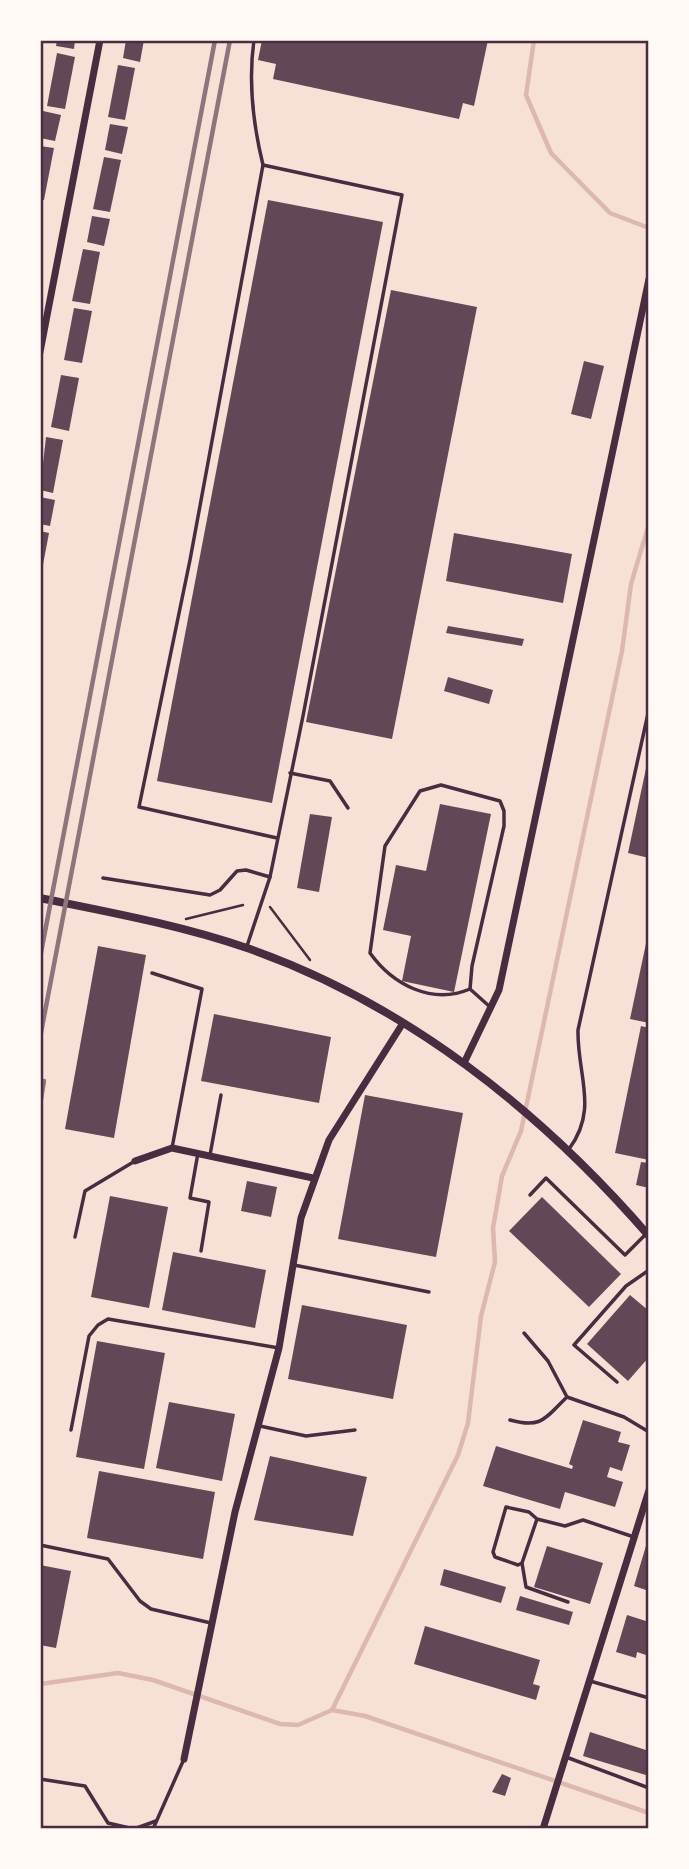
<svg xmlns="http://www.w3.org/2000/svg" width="689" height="1869" font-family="Overpass,sans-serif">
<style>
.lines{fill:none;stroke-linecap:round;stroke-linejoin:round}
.stream{stroke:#dcb8b0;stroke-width:4.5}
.building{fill:#644757}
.path{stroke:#4a2c40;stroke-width:2.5}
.service{stroke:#4a2c40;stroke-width:3.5}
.minor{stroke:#4a2c40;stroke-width:7}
.tertiary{stroke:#4a2c40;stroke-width:8}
.rail{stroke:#8f747c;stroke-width:4.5}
.neatline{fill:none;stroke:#4a2c40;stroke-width:2.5}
</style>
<rect width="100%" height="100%" fill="#f7e1d7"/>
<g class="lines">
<g class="stream">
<path d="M534,40L526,95L551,153L610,213L649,228"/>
<path d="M40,1684L118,1673L153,1680L280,1724L298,1725L332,1710L458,1455L468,1423L481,1316L495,1262L493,1228L502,1176L521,1131L622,651L631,584L649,524"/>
<path d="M332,1710L365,1716L649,1813"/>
</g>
</g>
<g class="building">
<path d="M57,40H75L74,49L56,46Z"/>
<path d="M126,40H144L140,62L123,58Z"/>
<path d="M262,40H488L474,106L463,103L459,119L273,79L276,64L258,60Z"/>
<path d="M57,53L75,57L65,109L47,106Z"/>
<path d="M118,65L135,68L125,120L108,117Z"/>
<path d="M43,111L61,115L55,141L40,138Z"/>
<path d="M110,124L128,127L122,154L105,150Z"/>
<path d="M40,146L54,148L44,200H40Z"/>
<path d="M104,157L121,160L110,212L93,209Z"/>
<path d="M268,200L383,222L272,803L157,781Z"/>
<path d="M92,216L110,219L104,246L87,242Z"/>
<path d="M83,249L100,252L90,304L72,301Z"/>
<path d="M391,290L477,307L392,739L306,722Z"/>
<path d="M74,308L92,311L82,363L64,360Z"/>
<path d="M584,361L604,366L591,419L571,414Z"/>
<path d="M61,375L79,378L69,431L51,427Z"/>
<path d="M46,437L63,440L53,493L40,490Z"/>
<path d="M40,497L55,500L50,526L40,524Z"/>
<path d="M40,531L49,533L42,570H40Z"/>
<path d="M454,533L572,554L563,603L446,581Z"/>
<path d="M448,626L524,639L522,646L446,633Z"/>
<path d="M448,677L493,690L489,704L444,691Z"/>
<path d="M648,759L649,760V858L628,853Z"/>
<path d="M440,804L491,814L454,992L402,981L411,936L383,930L396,865L426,871Z"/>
<path d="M310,814L332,817L319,892L297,888Z"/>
<path d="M648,934H649V1023L630,1019Z"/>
<path d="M98,946L146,955L114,1138L65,1129Z"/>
<path d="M214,1014L331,1037L319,1103L201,1081Z"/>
<path d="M641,1026L649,1028V1160L615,1153Z"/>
<path d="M365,1095L463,1113L436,1257L338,1239Z"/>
<path d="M641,1162L649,1163V1188L636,1185Z"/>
<path d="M247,1181L277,1187L271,1217L241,1211Z"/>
<path d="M110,1196L168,1207L149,1308L91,1297Z"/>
<path d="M542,1197L621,1274L589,1307L509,1231Z"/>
<path d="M173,1252L266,1270L255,1328L162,1310Z"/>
<path d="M630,1295L649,1311V1357L628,1381L587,1344Z"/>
<path d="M302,1305L407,1325L393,1399L288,1379Z"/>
<path d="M97,1341L165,1353L144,1469L76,1457Z"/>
<path d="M169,1402L235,1414L222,1481L156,1468Z"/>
<path d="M583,1420L621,1432L618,1442L630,1445L622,1471L610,1467L607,1477L623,1482L615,1507L565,1492L560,1509L483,1486L496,1446L572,1469L573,1466L569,1464Z"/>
<path d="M270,1456L367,1477L353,1536L254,1520Z"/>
<path d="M99,1471L215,1492L203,1559L87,1538Z"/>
<path d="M648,1539L649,1540V1591L634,1586Z"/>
<path d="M547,1546L603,1563L590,1604L534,1587Z"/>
<path d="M40,1565L71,1571L56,1648L40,1645Z"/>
<path d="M444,1569L506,1587L501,1603L440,1585Z"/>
<path d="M520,1596L573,1612L569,1625L516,1610Z"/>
<path d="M627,1615L649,1622V1656L637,1652L636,1658L616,1652Z"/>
<path d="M425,1626L540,1660L533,1684L540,1686L536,1700L414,1664Z"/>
<path d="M590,1732L649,1751V1776L583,1756Z"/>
<path d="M502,1774L511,1778L505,1796L492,1792Z"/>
</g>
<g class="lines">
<g class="path">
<path d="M270,907L310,960"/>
<path d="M186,919L243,905"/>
</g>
<g class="service">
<path d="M254,40C248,82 253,124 263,165"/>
<path d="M290,773L330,781L348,808"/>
<path d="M441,785L500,801L504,811V826L472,966L470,989C432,1005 393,985 370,953L385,846L420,791Z"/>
<path d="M103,878L210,895L220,890L237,871L246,870L270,877"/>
<path d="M247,946L270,877L303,716L402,195L263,165L190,560L139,807L277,838"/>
<path d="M152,973L202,989L172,1148"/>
<path d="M470,989L489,1006"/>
<path d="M569,1149C599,1109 577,1075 578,1030L649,709"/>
<path d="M198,1153L190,1198L209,1202L201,1251"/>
<path d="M210,1155L221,1095"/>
<path d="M530,1195L546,1178L625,1255L645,1235"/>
<path d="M75,1237L85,1191L135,1161"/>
<path d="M294,1265L429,1292"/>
<path d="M524,1333L548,1361L567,1397L624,1417L649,1432"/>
<path d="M617,1382L574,1345L626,1286L649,1270"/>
<path d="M510,1420C542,1429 545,1418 567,1397"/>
<path d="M260,1426L306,1436L355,1430"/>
<path d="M71,1430L89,1336L98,1325L108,1319L279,1348"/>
<path d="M537,1519L529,1512L506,1507L493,1552L495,1557L518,1565L522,1563L537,1519L565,1526L583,1520L634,1537"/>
<path d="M40,1545L108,1559L140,1601L151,1609L211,1623"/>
<path d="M522,1563L526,1587L568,1602"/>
<path d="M590,1681L649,1698"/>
<path d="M566,1757L649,1788"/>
<path d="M40,1779L85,1786L108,1823L134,1829L156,1821"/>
<path d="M153,1829L184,1759"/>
</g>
<g class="minor">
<path d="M40,352L100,40"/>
<path d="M464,1063L499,990L649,279"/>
<path d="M135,1161L172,1148L313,1178"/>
<path d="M184,1759L235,1512L279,1348L301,1218L329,1140L403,1023"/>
<path d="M543,1829L649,1490"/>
</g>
<path class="tertiary" d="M40,898C109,912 180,925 247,948C405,1003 540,1110 649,1236"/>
<g class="rail">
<path d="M40,958L215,40"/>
<path d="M40,1038L230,40"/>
<path d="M40,1105L44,1081"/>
</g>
</g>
<rect width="689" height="1869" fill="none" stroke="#fffaf5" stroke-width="84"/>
<rect x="42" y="42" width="605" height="1785" class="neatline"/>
</svg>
